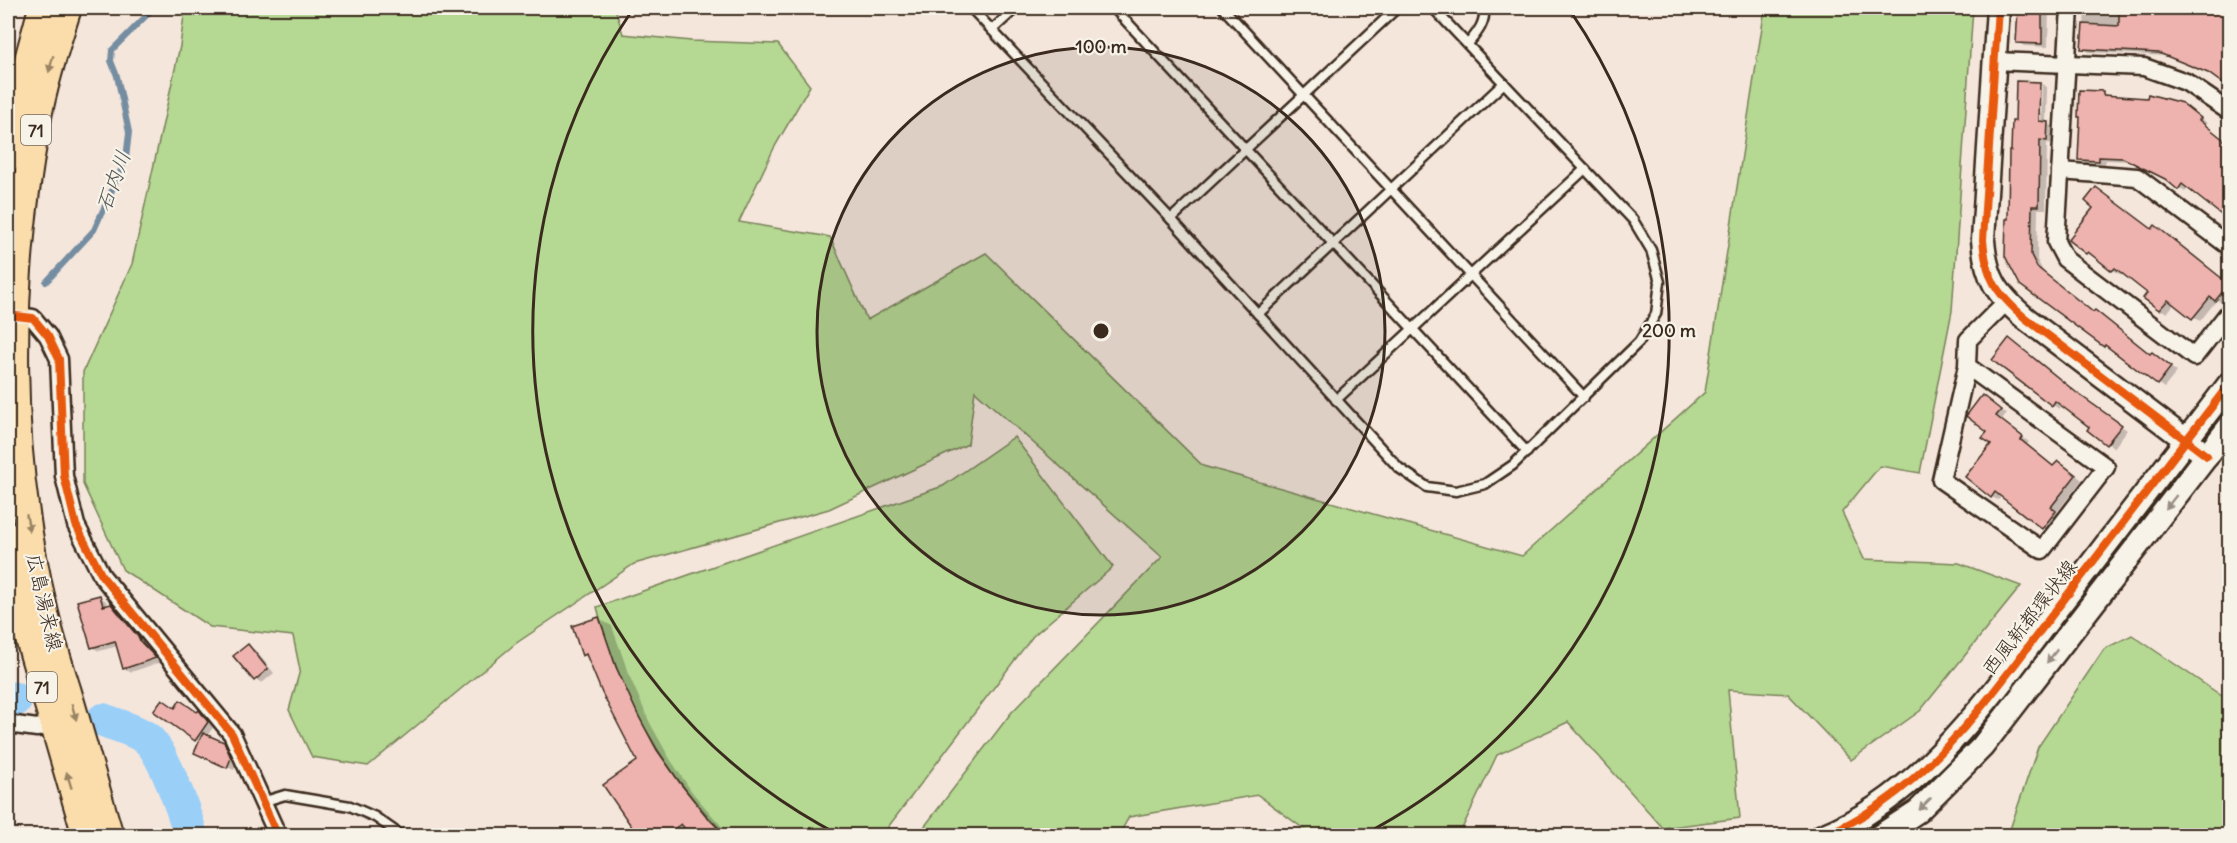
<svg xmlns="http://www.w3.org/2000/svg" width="2237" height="843" font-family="Delius,'Klee One',sans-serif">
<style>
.green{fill:#b5d893;stroke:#788158;stroke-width:1.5}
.shadow{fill:#0003;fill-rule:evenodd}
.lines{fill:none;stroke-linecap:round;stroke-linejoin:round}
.stream{stroke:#748da1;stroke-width:6}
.river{stroke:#9acff8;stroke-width:34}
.building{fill:#eeb3ae;stroke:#3b2a1e;stroke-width:1.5}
.lane-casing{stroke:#3b2a1e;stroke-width:13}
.street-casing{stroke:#3b2a1e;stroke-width:21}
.secondary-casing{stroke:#3b2a1e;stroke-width:27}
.primary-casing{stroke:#3b2a1e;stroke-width:30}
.lane{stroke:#f7f3e8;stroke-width:8}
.street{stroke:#f7f3e8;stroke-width:16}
.secondary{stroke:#f7f3e8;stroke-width:22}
.primary{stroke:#faddab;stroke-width:26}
.cycleway-casing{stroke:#f7f3e8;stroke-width:11}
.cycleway{stroke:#e8590c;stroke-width:8}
.oneway{fill:#9a8464}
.oneway2{fill:#998e83}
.ring{fill:none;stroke:#3b2a1e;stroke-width:3}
.labels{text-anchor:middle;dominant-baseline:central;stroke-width:4.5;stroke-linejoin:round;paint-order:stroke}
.shield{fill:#f7f3e8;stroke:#73665b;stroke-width:1.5}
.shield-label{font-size:18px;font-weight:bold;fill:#3b2a1e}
.street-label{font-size:20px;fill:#3b2a1e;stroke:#f7f3e8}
.water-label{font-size:21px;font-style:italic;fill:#535354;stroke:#f7f3e8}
.centre{fill:#3b2a1e;stroke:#f7f3e8;stroke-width:3}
.ring-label{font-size:18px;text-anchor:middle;font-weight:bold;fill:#3b2a1e;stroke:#f7f3e8;stroke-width:4.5;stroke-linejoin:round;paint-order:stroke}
</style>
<rect width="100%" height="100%" fill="#f5e6dc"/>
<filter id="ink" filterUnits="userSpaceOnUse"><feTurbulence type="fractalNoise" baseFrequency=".0167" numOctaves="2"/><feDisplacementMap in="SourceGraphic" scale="12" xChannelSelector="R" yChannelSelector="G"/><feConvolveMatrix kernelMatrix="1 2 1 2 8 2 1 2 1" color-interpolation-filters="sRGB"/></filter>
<g filter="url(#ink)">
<g class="green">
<path d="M185,8H615L623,34L691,41L778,44L810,86L774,148L739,222L830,237L867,320L986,253L1203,466L1522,556L1705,392L1765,8H1973L1952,311L1920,473L1880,466L1842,512L1864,559L1959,563L2021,586L1920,711L1851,760L1788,694L1728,690L1740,818L1663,828L1568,722L1497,755L1459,835H1312L1258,795L1129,817L1119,835H918L1011,713L1162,557L975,391L968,444L829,509L634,564L515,644L368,766L312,757L289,710L300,670L293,636L210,627L123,570L83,484V372L132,264L180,46Z"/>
<path d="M1014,437L1113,567L1033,636L882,835H726C663,773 619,693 597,607L943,486Z"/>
<path d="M2132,635L2222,696L2229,694V835H2008L2038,747L2104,649Z"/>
</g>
<g class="shadow">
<path d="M2019,8H2049L2048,47L2024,46L2017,42Z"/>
<path d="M2085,8H2222L2230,12V87L2213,75L2167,56L2089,52L2083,48Z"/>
<path d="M2018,83H2040L2047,87L2046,123L2054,127V144L2047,143L2046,209H2038L2037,260L2044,273L2094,313L2102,316L2151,355L2159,358L2177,372L2164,388L2021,284L2006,256L2007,221H2010L2011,153H2013V123H2017ZM2039,85H2042L2041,129H2038Z"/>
<path d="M2102,92L2109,96L2189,109L2207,123L2205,125L2230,144V224L2223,218L2225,215L2189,187L2185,192L2168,180L2131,161L2106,160L2105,164L2086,163L2080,159Z"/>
<path d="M2156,227L2230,285V296L2223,304L2217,300L2200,321L2175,303L2167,313L2160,309L2149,293L2122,271L2119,274L2113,270L2070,240L2153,230Z"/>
<path d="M2016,344L2084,399L2127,430L2114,448L2062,405L2059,409L2053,405Z"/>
<path d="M1989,401L2007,414L2001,421L2029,442L2026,445L2054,467L2065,466L2082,480L2057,512L2062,516L2049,532L2002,496L1998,500L1991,497L1993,444L1989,432Z"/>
<path d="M100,597L106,601L108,606L111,605L118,609L146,643V647L161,662L131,672L124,668L118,646L99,651L92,647Z"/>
<path d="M599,619L612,626L629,675L650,723L670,759L692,792L730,836H695L692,832L687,836H640L639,762L590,659L583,655Z"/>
<path d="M248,646L255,650L274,673L262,683L255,679Z"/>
<path d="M175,709L199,712L205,715L214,726L207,736L231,748L237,762L234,770L203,756L200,743L155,711Z"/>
</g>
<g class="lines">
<path class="stream" d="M46,282L94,230L126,159L129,132L117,76L111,61L112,50L154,8"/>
<g class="river">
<path d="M8,698L16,699"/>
<path d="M103,720C116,725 135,730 146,738C163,749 185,815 191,836"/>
</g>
</g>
<g class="building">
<path d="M2018,8H2042V44L2016,43Z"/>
<path d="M2119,8H2229V88L2208,73L2159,53L2081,49L2083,24L2119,26Z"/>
<path d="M2016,81L2040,82L2039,121L2048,122L2047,141L2040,140L2039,206H2032L2031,255L2037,267L2063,288L2093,312L2095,310L2150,354L2152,352L2171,367L2157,385L2105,345L2104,347L2020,285L2005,256L2006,219H2008L2009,151H2011L2012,121H2015Z"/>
<path d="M2079,90L2103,91V95L2147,98L2148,94L2182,103L2201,118L2199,120L2229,144V221L2182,184L2178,190L2165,179L2123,158L2099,157V161L2078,160L2080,117H2078Z"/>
<path d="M2096,187L2152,229L2155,225L2229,284L2215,301L2210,297L2192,319L2168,300L2159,310L2143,298L2147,293L2115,268L2112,271L2088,252L2086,254L2068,240L2093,208L2085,201Z"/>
<path d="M2009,338L2077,393L2122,425L2106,445L2087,430L2089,427L2055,401L2052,406L1992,360Z"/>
<path d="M1982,395L2001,410L1996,416L2023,437L2021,440L2053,466L2058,461L2076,475L2051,507L2056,511L2042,529L1995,492L1991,498L1965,477L1991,444L1982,438L1987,432L1966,416Z"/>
<path d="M100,595L103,606L111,604L139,638L140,641L156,658L123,669L115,641L91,648L77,601Z"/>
<path d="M599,617L616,667L638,715L657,750L680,783L707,817L726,836H691L681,824L664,836H638L603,785L637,761L602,693L586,654L582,656L572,626Z"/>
<path d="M248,644L268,669L254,681L233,656Z"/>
<path d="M162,699L175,708L180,700L197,712L199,710L208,722L195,741L153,711Z"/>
<path d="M203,733L224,742L231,758L227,768L194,753Z"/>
</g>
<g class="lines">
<g class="lane-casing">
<g id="lane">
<path d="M971,8L1171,219L1399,468L1427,487L1456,491L1485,484L1513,465L1639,342L1656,314L1660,282L1651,250L1633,220L1433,8"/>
<path d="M1114,8L1527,452"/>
<path d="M1223,8L1584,397"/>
<path d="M992,30L1016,8"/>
<path d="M1468,44C1477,33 1486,23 1484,8"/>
<path d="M1171,219L1397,8"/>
<path d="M1258,314L1504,83"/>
<path d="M1336,400L1585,169"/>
<path d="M262,802L285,795L350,806L375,817L402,836"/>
</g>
</g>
<g class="street-casing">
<g id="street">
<path d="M2070,8L2056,242L2065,259L2194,357L2230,311"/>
<path d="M1994,61L2144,67L2186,82L2230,112"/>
<path d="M2060,171L2137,177L2230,247"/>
<path d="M8,315L33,318L48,336L59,359L64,476L76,525L102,576L232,734L278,836"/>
<path d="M1967,366L2106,467L2042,550L1941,480L1967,366L1968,340L2006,302"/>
<path d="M8,724L37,728L52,724"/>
</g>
</g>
<g class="secondary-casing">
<g id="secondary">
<path d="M1998,8L1983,240C1986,278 1996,293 2025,318L2207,456"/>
<path d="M1822,836C1931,793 2000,681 2069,593C2123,523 2177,453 2230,383"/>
<path d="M1880,836L1918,811L1982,747L2230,426"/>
</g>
</g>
<g class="primary-casing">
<g id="primary">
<path d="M68,8C56,45 44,83 37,122C7,283 6,453 45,613C51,640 60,666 68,692C82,740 96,788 110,836"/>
<path d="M8,158L14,111L42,8"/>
<path d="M8,535L24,622L86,836"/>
</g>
</g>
<use href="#lane" class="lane"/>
<use href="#street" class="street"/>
<use href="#secondary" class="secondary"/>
<use href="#primary" class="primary"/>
<g class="cycleway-casing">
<g id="cycleway">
<path d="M1998,8L1983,240C1986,278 1996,293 2025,318L2207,456"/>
<path d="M8,315L33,318L48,336L59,359L64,476L76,525L102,576L232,734L278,836"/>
<path d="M1822,836C1931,793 2000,681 2069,593C2123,523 2177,453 2230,383"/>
</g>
</g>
<use href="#cycleway" class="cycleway"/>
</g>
<defs><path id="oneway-solid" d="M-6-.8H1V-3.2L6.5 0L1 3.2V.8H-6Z" transform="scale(1.5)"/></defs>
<g class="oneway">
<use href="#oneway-solid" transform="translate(51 64) rotate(105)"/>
<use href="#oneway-solid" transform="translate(28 523) rotate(79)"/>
<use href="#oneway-solid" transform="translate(74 712) rotate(74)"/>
<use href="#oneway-solid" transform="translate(69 780) rotate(-107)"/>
</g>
<g class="oneway2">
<use href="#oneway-solid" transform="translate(2171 502) rotate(128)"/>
<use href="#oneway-solid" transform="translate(2052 656) rotate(128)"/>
<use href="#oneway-solid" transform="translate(1925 804) rotate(135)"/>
</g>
</g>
<circle cx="1101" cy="331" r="284" fill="#3b2a1e" fill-opacity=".12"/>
<g class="ring">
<circle cx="1101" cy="331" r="284"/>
<path d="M839 835A568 568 0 0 1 633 9M1569 9A568 568 0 0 1 1363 835"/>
</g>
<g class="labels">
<g class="shield">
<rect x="21" y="115" width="30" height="30" rx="4.5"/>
<rect x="27" y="672" width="30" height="30" rx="4.5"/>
</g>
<g class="shield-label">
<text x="36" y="130">71</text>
<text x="42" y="687">71</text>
</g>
<g class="street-label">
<text transform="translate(45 602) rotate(77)">広島湯来線</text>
<text transform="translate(2029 617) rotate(-52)">西風新都環状線</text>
</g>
<g class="water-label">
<text transform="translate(113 181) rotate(-70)">石内川</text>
</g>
</g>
<circle cx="1101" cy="331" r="9" class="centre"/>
<g class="ring-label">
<text x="1101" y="53">100 m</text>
<text x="1669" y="337">200 m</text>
</g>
<rect width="2237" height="843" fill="none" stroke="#f7f3e8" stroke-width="30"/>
<rect x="15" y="15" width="2207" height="813" fill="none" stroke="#3b2a1e" stroke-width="2" filter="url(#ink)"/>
</svg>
